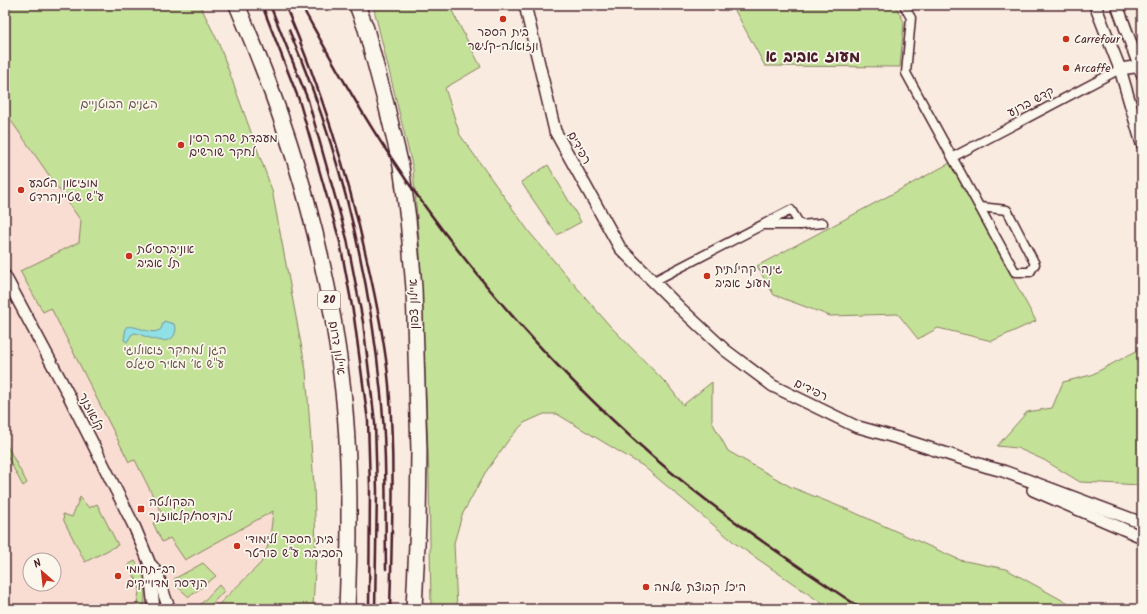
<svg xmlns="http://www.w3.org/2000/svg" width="1147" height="614" font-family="Kalam,'Playpen Sans Hebrew',sans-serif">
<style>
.built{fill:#f9ddd2;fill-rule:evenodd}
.green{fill:#c4e198;stroke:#878062}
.water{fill:#8fe1e6;stroke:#73939b}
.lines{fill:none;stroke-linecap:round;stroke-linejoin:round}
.street-casing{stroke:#4a1f2b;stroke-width:11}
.secondary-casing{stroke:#4a1f2b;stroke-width:14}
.highway-casing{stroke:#4a1f2b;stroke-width:18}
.street{stroke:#fbf7ec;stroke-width:8}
.secondary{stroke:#fbf7ec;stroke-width:11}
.highway{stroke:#fbf7ec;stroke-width:15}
.rail{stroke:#4a1f2b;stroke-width:2.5}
.poi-dot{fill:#c8321e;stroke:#fbf7ec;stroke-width:1.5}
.labels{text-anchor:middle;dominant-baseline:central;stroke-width:3.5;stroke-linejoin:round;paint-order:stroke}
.shield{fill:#fbf7ec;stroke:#7f6065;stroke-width:1}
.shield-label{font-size:11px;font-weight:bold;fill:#4a1f2b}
.poi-label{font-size:12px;fill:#4a1f2b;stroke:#fbf7ec;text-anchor:start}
.street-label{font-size:12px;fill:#4a1f2b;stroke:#fbf7ec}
.park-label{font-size:12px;fill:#685046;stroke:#fbf7ec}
.district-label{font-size:16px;font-weight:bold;fill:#4a1f2b;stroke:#fbf7ec}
</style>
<rect width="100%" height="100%" fill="#faebe0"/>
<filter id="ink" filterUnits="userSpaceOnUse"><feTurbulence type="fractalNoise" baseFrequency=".025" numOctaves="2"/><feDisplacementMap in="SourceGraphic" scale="8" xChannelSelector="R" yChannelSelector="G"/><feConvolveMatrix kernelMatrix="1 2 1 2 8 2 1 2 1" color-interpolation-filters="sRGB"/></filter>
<g filter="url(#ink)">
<path class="built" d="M5,35L273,511L270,540L266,554L261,563L214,609H5ZM30,560H54V584H30Z"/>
<g class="green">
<path d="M10,5H200L219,44L272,190L306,370L314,485L316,549L313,609H214L261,563C270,547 271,530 273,511L185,560L170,538L162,542L153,523L164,518L135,460L129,462L51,308L43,312L20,271L79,242L81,221L5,112V21Z"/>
<path d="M373,5H449L481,67L445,88L460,135L530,233L610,326L668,385L683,405L712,382V422L728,451L791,487L851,511L960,560L1006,569L1078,609H830L736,544L643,466L557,414H544L524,423L510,438L485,473L462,515L454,543L457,609H431L429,477L420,252L413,169Z"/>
<path d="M732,5H895L904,22L900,67L765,66Z"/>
<path d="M950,163L1036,321L992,341L938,328L918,339L898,314L830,316L774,295L757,266Z"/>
<path d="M548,165L581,222L557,235L521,182Z"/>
<path d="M1142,348V485L1080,482L1044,460L1017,448L997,446L1027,412L1052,408L1063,382L1091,375Z"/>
<path d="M5,442L27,483L23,486L5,452Z"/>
<path d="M80,497L89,508L97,504L118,545L85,562L64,521L63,514L72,517Z"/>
<path d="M135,561L146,579L144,609H136L140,586L128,565Z"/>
<path d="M203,563L216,576L189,597L179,588L174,579Z"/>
<path d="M219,585L224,591L207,609H196Z"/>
</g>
<path class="water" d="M164,321L174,324L176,329C174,350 148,337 136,333L132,334L127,342L124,340L126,327C138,324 151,337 161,329Z"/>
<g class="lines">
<g class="street-casing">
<g id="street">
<path d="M904,5L911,18L906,73L1015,272H1030L1035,264L1007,210L980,207"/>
<path d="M953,157L1120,69"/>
<path d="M800,225L823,223"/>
<path d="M654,281L791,210L800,225H763"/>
</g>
</g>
<g class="secondary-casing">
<g id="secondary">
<path d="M525,5L555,131L620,248L679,307L725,350L773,386L855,426L901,439L988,467L1003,471L1142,523"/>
<path d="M1095,5L1120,69L1142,144"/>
<path d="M1117,5L1142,74"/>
<path d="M1120,69L1142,66"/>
<path d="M5,276L67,392L135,528L149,562L154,609"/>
<path d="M1033,490L1142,537"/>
<path d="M152,566C162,578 162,595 170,609"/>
</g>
</g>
<g class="highway-casing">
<g id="highway">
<path d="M237,5C290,127 329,258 343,391C351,463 350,537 347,609"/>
<path d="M357,5L366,29L386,104L401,166L408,219L414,288L419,451L418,523L414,609"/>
</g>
</g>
<use href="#street" class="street"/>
<use href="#secondary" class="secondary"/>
<use href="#highway" class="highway"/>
<g class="rail">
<path d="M262,5L299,100L340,242L354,317L368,421L370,488L369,609"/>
<path d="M270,5L308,100L347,239L363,322L375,423L377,491L375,609"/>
<path d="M285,5C320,87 347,170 366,256C376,299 385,341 389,385C395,459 392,535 390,609"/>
<path d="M301,5C329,55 356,105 388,153C462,265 551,367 652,456C718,513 790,561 862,609"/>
<path d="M289,30C338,145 369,270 381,394C387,452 385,511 386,569"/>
</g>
</g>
</g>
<g class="poi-dot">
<circle cx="503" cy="19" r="4"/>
<circle cx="1066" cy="39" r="4"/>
<circle cx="1066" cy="68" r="4"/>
<circle cx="181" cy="145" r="4"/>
<circle cx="21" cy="190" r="4"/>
<circle cx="129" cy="256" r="4"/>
<circle cx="707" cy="276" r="4"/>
<rect x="137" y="505" width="8" height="8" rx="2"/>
<circle cx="237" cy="546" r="4"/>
<circle cx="118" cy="576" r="4"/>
<circle cx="646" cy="587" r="4"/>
</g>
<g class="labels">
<rect class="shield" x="318" y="291" width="22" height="18" rx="3"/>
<g class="shield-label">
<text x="329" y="300">20</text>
</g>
<g class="poi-label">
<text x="503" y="32" text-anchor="middle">בית הספר<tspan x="503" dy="14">ונזואלה-קלישר</tspan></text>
<text x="1074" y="39">Carrefour</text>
<text x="1074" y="68">Arcaffe</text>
<text x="189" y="138">מעבדת שרה רסין<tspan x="189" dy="14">לחקר שורשים</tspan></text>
<text x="29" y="183">מוזיאון הטבע<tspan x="29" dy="14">ע"ש שטיינהרדט</tspan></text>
<text x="137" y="249">אוניברסיטת<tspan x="137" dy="14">תל אביב</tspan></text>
<text x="715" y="269">גינה קהילתית<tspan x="715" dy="14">מעוז אביב</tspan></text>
<text x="149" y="502">הפקולטה<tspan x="149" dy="14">להנדסה/קלאוזנר</tspan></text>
<text x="245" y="539">בית הספר ללימודי<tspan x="245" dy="14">הסביבה ע''ש פורטר</tspan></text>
<text x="126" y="569">רב-תחומי<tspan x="126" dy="14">הנדסה מדוייקים</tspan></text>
<text x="654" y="587">היכל קבוצת שלמה</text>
</g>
<g class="street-label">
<text transform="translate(1031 102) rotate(-28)">קדש ברנע</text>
<text transform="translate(579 148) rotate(61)">רפידים</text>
<text transform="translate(414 304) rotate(-92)">איילון צפון</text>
<text transform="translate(337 348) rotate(81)">איילון דרום</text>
<text transform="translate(811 390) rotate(26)">רפידים</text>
<text transform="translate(91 412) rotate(63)">קלאוזנר</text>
</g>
<g class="park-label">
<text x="119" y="104">הגנים הבוטניים</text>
<text x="175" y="350">הגן למחקר זואולוגי<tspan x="175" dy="14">ע"ש א׳ מאיר סיגלס</tspan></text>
</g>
<g class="district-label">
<text x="813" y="57">מעוז אביב א</text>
</g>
</g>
<rect width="1147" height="614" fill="none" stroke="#fbf7ec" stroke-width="20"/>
<rect x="10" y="10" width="1127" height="594" fill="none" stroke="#4a1f2b" stroke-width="1.5" filter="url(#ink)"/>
<g transform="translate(42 572) rotate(332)"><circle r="19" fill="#fbf7ec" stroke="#b4a19f"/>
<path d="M0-3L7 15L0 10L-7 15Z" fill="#c8321e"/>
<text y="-6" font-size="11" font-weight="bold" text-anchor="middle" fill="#4a1f2b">N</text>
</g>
</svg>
